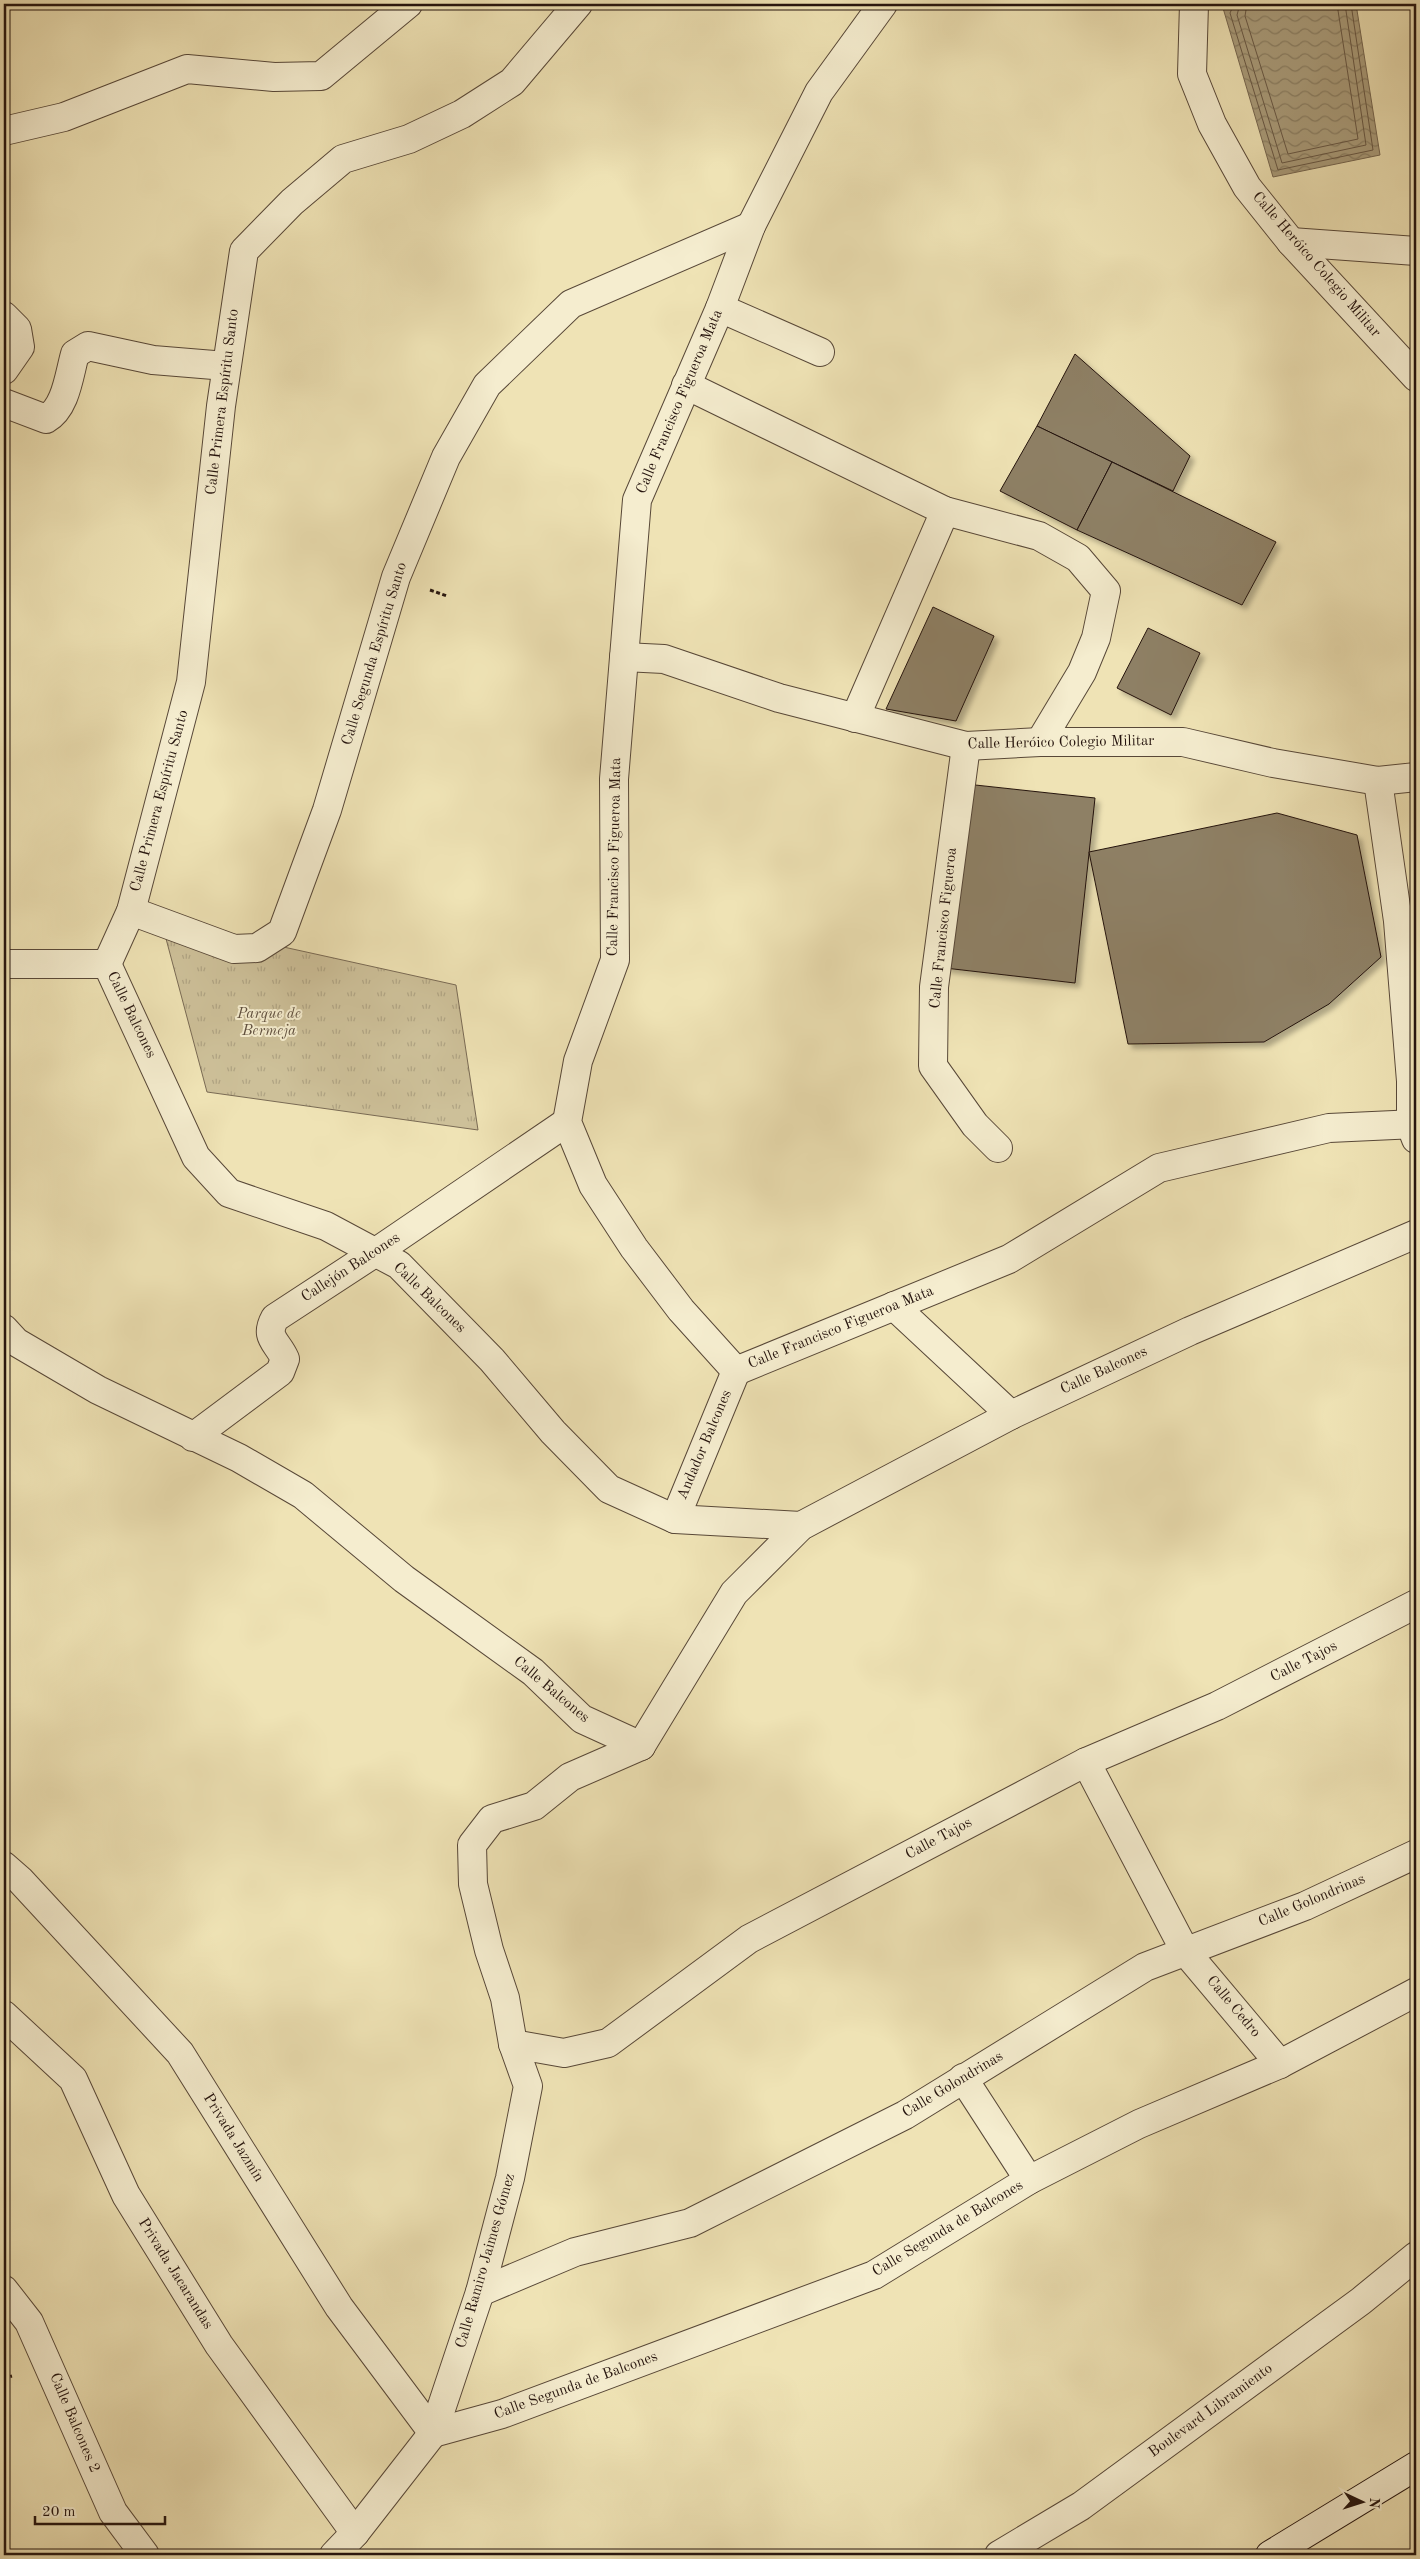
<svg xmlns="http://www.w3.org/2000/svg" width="1420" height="2559" font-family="'Old Standard TT',serif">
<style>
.park{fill:url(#park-tufts);stroke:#796a54}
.water{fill:url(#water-waves);stroke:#756650}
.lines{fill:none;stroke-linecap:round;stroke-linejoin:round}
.shore{stroke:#685845;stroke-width:1}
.building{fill:#8e8065;stroke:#25140e;filter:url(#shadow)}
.street-casing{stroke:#584838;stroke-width:30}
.secondary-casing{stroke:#25140e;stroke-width:30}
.path{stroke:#25140e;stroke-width:3;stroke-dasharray:4 2.5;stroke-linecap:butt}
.street{stroke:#f5edcf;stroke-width:28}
.secondary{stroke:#f5edcf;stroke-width:28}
.labels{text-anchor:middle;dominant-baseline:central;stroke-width:4;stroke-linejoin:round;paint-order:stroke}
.street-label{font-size:15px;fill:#25140e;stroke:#f5edcf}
.park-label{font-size:15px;font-style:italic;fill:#60503f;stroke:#f5edcf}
</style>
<defs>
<pattern id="park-tufts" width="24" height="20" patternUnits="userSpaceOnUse" patternTransform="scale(1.25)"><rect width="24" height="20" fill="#cdc099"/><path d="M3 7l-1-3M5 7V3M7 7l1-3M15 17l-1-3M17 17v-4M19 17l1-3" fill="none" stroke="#b0a483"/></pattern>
<pattern id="water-waves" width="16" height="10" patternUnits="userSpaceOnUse" patternTransform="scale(1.25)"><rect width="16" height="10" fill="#aa9d7c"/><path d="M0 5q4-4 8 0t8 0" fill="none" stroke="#8a7f64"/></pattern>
<filter id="shadow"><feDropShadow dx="4.5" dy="4.5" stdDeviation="2.5" flood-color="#0004"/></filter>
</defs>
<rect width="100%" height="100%" fill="#efe3b5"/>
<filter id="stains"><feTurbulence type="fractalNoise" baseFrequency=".004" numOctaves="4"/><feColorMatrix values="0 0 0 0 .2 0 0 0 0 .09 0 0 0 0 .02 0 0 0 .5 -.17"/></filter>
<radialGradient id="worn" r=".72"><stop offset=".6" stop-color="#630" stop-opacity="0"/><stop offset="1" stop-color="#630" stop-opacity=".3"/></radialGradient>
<path class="park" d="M161,920L456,985L478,1130L207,1092Z"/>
<path class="water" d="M1234,4H1356L1380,155L1273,177L1223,8Z"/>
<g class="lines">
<g class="shore">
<path d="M1234,4L1230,13L1278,170L1373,150L1351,4"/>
<path d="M1240,4L1237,15L1282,163L1366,145L1345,4"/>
<path d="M1247,4L1245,16L1288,154L1358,139L1337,4"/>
</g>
</g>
<g class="building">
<path d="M1075,354L1190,456L1173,491L1037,426Z"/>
<path d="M1037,426L1112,462L1077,530L1000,491Z"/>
<path d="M1112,462L1276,542L1242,605L1077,530Z"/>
<path d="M933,607L994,636L956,721L886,709Z"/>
<path d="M1148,628L1200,653L1171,715L1117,688Z"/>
<path d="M966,784L1095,798L1075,983L945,968Z"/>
<path d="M1277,813L1357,835L1381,957L1329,1004L1264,1042L1128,1044L1089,852Z"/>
</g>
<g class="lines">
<g class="street-casing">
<g id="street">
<path d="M1194,4L1192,74L1212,124L1247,187L1291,242L1416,377"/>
<path d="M4,131L64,117L187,69L274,77L321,76L408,4"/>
<path d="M1291,242L1416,251"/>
<path d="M720,308L820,352"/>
<path d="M4,316L17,329L20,347L4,370"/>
<path d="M686,385L945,511L1039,536L1078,558L1106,591L1096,638L1082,672L1040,742"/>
<path d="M4,403L46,419C66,408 69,375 75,354L88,346L153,360L226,366"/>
<path d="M624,657L664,659L779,698L966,746L1040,742H1183L1273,763L1378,781L1416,777"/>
<path d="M855,718L945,511"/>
<path d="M966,746L934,987L933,1066L975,1125L998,1148"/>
<path d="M1378,781L1398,921L1411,1081V1126L1416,1139"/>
<path d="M131,911L234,949L257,948L282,932L327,810L396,577L446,457L487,385L571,304L751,226"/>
<path d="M4,964H107"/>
<path d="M107,964L131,911L191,682L221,406L244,251L292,202L343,159L409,139L462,114L512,82L578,4"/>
<path d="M107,964L196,1157L229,1193L326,1226L399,1265L492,1360L553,1432L609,1489L675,1519L801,1526"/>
<path d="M894,1306L1011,1415"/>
<path d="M4,1329L16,1342L98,1390L239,1458L303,1495L404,1579L533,1672L582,1719L641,1746"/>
<path d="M736,1371L681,1310L634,1248L593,1185L567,1122L578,1061L615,960L614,779L637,500L720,308L751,226L819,92L883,4"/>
<path d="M736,1371L1009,1259L1159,1168L1329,1128L1416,1124"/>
<path d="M193,1437L280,1372L285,1359C277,1341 264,1338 275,1318L376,1252L567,1122"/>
<path d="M675,1519L736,1371"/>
<path d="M641,1746L734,1593L801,1526L1011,1415L1190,1331L1416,1234"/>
<path d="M1086,1762L1185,1951L1280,2064"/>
<path d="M4,1866L20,1880L180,2053L339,2307L433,2433"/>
<path d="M4,2015L73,2079L126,2195L219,2345L355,2533"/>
<path d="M513,2044L505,1998L489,1950L473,1884L472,1845L492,1819L534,1806L570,1777L641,1746"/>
<path d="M963,2078L1029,2180"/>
<path d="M4,2290L29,2322L113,2512L145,2555"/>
<path d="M480,2292L575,2252L690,2223L905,2115L1145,1967L1305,1906L1416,1854"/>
<path d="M433,2433L502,2414L874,2275L1029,2180L1139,2124L1280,2064L1416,1992"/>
<path d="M334,2555L355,2533L433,2433L480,2292L510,2178L528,2086L513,2044L564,2053L608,2043L749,1939L1086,1762L1217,1706L1416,1604"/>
<path d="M999,2555L1081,2506L1361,2301L1416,2256"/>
</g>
</g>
<g class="secondary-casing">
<path id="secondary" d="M1270,2555L1416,2466"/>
</g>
<g class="path">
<path d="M430,590L447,596"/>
<path d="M4,2378L12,2376"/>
</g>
<use href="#street" class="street"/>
<use href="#secondary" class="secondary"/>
</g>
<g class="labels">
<g class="street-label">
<text transform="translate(1316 265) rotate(49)">Calle Heróico Colegio Militar</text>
<text transform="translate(223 402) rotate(-83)">Calle Primera Espíritu Santo</text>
<text transform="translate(680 402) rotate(-67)">Calle Francisco Figueroa Mata</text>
<text transform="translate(375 654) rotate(-73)">Calle Segunda Espíritu Santo</text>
<text transform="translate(1061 743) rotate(-1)">Calle Heróico Colegio Militar</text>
<text transform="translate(160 801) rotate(-75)">Calle Primera Espíritu Santo</text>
<text transform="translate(615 857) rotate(-89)">Calle Francisco Figueroa Mata</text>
<text transform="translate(944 928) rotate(-84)">Calle Francisco Figueroa</text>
<text transform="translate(131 1015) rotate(64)">Calle Balcones</text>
<text transform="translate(351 1268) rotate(-33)">Callejón Balcones</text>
<text transform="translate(429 1298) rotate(44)">Calle Balcones</text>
<text transform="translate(841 1328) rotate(-22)">Calle Francisco Figueroa Mata</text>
<text transform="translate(1104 1371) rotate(-25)">Calle Balcones</text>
<text transform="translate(705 1445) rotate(-67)">Andador Balcones</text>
<text transform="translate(1304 1662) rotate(-27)">Calle Tajos</text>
<text transform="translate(551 1690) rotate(40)">Calle Balcones</text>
<text transform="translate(939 1839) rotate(-28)">Calle Tajos</text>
<text transform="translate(1312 1901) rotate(-23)">Calle Golondrinas</text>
<text transform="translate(1233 2007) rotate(50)">Calle Cedro</text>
<text transform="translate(953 2085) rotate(-31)">Calle Golondrinas</text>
<text transform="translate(233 2138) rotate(58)">Privada Jazmín</text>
<text transform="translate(948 2229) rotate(-31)">Calle Segunda de Balcones</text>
<text transform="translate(486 2261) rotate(-74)">Calle Ramiro Jaimes Gómez</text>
<text transform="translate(175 2274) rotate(58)">Privada Jacarandas</text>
<text transform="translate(576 2386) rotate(-20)">Calle Segunda de Balcones</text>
<text transform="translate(1211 2411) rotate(-36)">Boulevard Libramiento</text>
<text transform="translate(74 2423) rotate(67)">Calle Balcones 2</text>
</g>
<g class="park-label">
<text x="269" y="1014">Parque de<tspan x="269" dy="17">Bermeja</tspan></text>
</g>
</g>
<rect width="1420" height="2559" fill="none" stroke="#efe3b5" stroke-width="20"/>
<rect x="5" y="5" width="1410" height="2549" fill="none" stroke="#25140e" stroke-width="2.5"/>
<rect x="10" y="10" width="1400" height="2539" fill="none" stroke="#25140e"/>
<g transform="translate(1362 2502) rotate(94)" stroke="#f5edcf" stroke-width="4" paint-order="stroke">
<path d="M0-4L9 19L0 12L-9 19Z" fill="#25140e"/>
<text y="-8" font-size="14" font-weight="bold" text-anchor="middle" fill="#25140e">N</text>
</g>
<path d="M35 2516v8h130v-8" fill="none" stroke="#25140e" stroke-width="2.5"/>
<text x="42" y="2516" font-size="15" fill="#25140e" stroke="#f5edcf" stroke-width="4" paint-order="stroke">20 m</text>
<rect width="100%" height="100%" filter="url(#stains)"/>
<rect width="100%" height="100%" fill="url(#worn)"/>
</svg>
